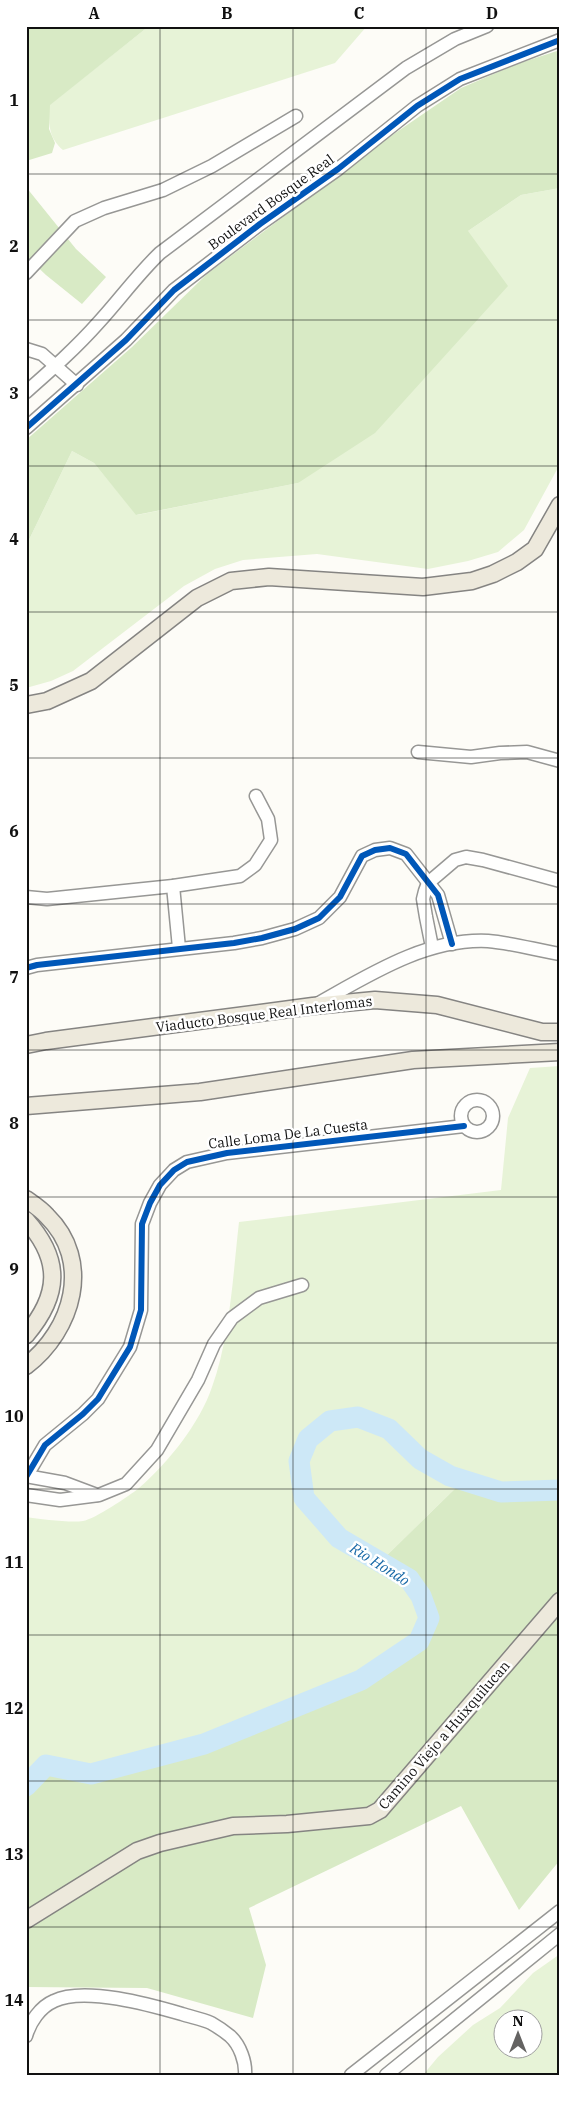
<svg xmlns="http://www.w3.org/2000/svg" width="586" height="2101" font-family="'IBM Plex Serif',serif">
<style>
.green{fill:#e7f3d7;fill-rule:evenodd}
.forest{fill:#d8eac5}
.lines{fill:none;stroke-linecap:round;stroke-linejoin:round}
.river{stroke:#cde8f7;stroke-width:21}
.minor-casing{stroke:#979795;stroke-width:15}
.major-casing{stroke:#858482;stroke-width:19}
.minor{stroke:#fffffe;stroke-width:12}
.major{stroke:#ede9dc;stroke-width:16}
.cycleway-casing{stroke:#fff;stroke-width:9}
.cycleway{stroke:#0057b8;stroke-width:6}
.grid{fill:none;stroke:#111;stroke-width:1;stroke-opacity:0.55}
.labels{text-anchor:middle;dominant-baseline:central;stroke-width:5;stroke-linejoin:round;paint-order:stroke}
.street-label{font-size:14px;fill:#111;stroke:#fff}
.water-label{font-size:15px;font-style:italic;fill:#1768a6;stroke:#fff}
.neatline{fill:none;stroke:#111;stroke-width:2}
.grid-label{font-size:16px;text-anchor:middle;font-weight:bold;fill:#111}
</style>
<rect width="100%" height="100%" fill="#fdfcf7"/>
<g class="green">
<path d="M149,26H367L335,63L63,150C48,137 49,124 49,105Z"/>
<path d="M560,188V464L524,530L498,552L468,561L428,569L317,554L243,560L215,569L184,586L73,671L51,681L26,688V546L72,451L94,463L137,515L298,483L468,231L521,195Z"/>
<path d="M560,1066V1483L502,1485L468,1476L376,1566L405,1584L415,1599L421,1618L414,1636L358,1674L202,1738L91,1767L43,1758L26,1776V1517C41,1519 70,1523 83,1521C95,1519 129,1496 139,1488C168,1463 200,1423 212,1387C230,1338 233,1274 239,1222L501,1190L508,1118L530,1068Z"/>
<path d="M560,1954V2075H423L438,2057L473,2025L500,2008L533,1973ZM504,2018H534V2048H504Z"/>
</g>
<g class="forest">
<path d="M26,26H149L50,105L49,129L55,143L52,153L26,161Z"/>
<path d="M560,50V188L521,195L468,231L508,286L375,433L298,483L136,515L94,463L72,451L26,546V440L132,347L207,274L388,138L461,88L517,64Z"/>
<path d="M26,187L76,249L106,277L82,304L46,275L26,256Z"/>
<path d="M468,1476L502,1485L560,1483V1860L519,1910L461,1806L249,1908L266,1965L253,2018L147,1988L26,1987V1776L43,1758L91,1767L202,1738L358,1674L413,1637L421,1618L415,1599L405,1585L376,1566Z"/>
</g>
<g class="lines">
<path class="river" d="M26,1786L46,1765L91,1774L204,1744L361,1680L419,1641L429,1618L421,1596L409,1579L339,1538L304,1498L299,1461L308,1439L330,1421L358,1417L389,1429L420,1459L450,1476L501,1492L560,1490"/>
<g class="minor-casing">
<g id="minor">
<path d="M26,273L75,221L104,208L163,190L212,166L296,116"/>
<path d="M26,349L42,354L77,385"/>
<path d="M26,392C51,370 76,348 99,322C120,299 138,274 160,253L406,68L455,39L487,26"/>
<path d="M26,428L126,340L174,290L260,224L338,169L417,106L460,79L560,40"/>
<path d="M418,752L471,757L500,753L527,752L560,761"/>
<path d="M173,886L179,948"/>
<path d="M26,897L47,899L173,886L240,876L255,865L271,840L268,819L256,796"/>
<path d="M432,947L426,917L423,899L425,891L428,883L455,860L466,857L483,860L560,881"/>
<path d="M26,968L37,965L234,943L262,938L295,929L319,918L340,897L362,856L375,850L390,848L406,854L438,895L452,944"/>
<path d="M317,1004C369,975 426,938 488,941C512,943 536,950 560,954"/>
<circle cx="477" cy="1116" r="16"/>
<path d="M26,1476L65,1483L97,1495"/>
<path d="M26,1477L45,1445L83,1414L98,1399L130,1347L141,1310L142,1224L150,1203L160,1185L174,1170L187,1162L227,1153L464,1126"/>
<path d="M26,1495L60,1500L99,1495L126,1484L157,1450L198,1380L214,1344L232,1318L259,1298L302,1285"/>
<path d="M26,2036C30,2022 40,2007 54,2001C84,1986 151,2005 182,2014C191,2017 202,2019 211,2023C218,2027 224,2031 230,2036C240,2045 246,2062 245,2075"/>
<path d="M351,2075L560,1911"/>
<path d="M386,2075L560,1934"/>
</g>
</g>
<g class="major-casing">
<g id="major">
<path d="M26,705L47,701L91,681L197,598L231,581L269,577L423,587L472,581L493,574L517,562L535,549L560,505"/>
<path d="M26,1045L46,1041L313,1006L375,1000L437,1005L542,1032H560"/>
<path d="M26,1106L200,1092L413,1060L560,1052"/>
<path d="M26,1199C33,1204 41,1209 47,1216C93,1261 73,1330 26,1366"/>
<path d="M26,1220C62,1260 60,1295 26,1335"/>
<path d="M26,1920L137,1851L160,1843L233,1826L287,1824L369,1816L380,1810L560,1601"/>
</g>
</g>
<use href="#minor" class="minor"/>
<use href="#major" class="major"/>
<g class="cycleway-casing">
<g id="cycleway">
<path d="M26,428L126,340L174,290L260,224L338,169L417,106L460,79L560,40"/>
<path d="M26,968L37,965L234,943L262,938L295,929L319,918L340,897L362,856L375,850L390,848L406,854L438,895L452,944"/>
<path d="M26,1477L45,1445L83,1414L98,1399L130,1347L141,1310L142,1224L150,1203L160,1185L174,1170L187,1162L227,1153L464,1126"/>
</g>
</g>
<use href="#cycleway" class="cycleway"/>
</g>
<path class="grid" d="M160,26V2075M293,26V2075M426,26V2075M26,174H560M26,320H560M26,466H560M26,612H560M26,758H560M26,904H560M26,1050H560M26,1197H560M26,1343H560M26,1489H560M26,1635H560M26,1781H560M26,1927H560"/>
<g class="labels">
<g class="street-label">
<text transform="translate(271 202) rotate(-36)">Boulevard Bosque Real</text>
<text transform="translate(264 1014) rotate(-7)">Viaducto Bosque Real Interlomas</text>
<text transform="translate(288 1134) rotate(-7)">Calle Loma De La Cuesta</text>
<text transform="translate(444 1735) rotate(-49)">Camino Viejo a Huixquilucan</text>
</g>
<g class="water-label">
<text transform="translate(380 1564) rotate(32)">Rio Hondo</text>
</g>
</g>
<rect width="586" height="2101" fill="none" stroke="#ffffff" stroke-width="55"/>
<g transform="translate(518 2034)"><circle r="24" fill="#ffffff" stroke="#a0a0a0"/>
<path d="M0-4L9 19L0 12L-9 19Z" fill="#646362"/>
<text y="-8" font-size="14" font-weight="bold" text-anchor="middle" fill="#111111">N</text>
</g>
<rect x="28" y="28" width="530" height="2046" class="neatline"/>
<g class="grid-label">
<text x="94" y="19">A</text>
<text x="227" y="19">B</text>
<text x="359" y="19">C</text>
<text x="492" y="19">D</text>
<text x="14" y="106">1</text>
<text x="14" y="252">2</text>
<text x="14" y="399">3</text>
<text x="14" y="545">4</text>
<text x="14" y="691">5</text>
<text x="14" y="837">6</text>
<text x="14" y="983">7</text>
<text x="14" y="1129">8</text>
<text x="14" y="1275">9</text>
<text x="14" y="1422">10</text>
<text x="14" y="1568">11</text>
<text x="14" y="1714">12</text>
<text x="14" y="1860">13</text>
<text x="14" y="2006">14</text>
</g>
</svg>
